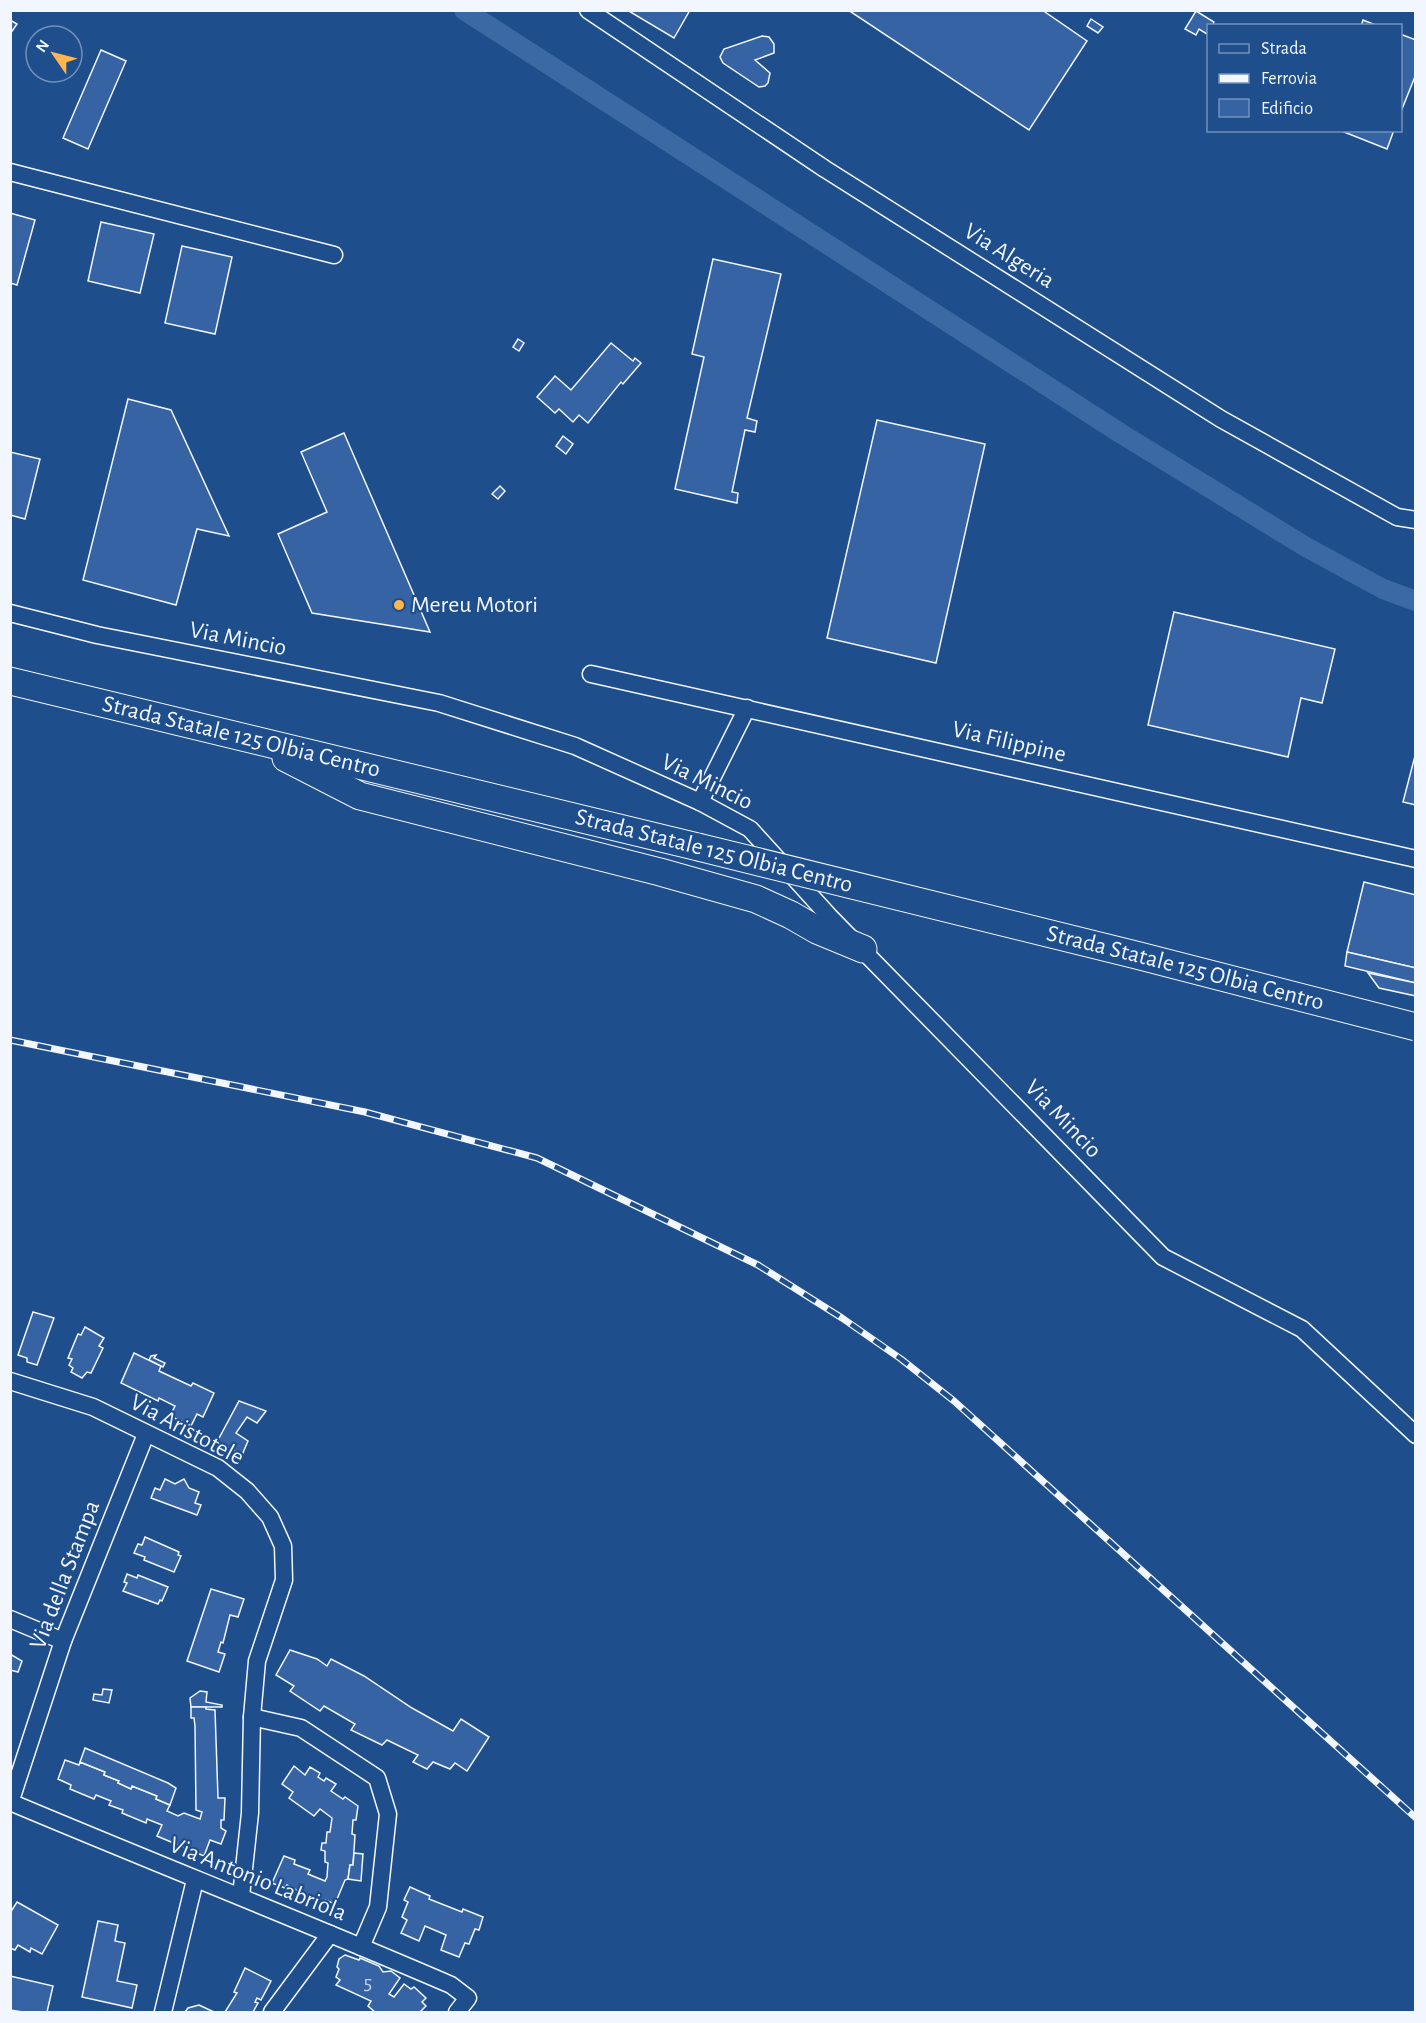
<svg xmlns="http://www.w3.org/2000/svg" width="1426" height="2023" font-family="'Alegreya Sans',sans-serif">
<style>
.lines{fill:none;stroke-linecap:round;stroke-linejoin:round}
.canal{stroke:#3b69a3;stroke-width:20}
.building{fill:#3563a3;stroke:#f2f6ff;stroke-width:1.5}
.street-casing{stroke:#f2f6ff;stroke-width:19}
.primary-casing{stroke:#f2f6ff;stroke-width:29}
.street{stroke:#1f4e8c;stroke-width:16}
.primary{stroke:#1f4e8c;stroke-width:27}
.rail-casing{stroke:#f2f6ff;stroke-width:7}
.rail{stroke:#1f4e8c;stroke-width:4.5;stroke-dasharray:14;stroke-linecap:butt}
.primary-bridge-casing{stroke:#f2f6ff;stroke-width:29;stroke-linecap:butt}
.primary-bridge{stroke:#1f4e8c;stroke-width:27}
.poi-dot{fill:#ffb74d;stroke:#1f4e8c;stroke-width:2}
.labels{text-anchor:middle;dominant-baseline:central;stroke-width:4.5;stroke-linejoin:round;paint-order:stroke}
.number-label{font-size:21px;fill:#c3d1e8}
.street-label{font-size:24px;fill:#f2f6ff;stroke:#1f4e8c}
.poi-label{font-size:24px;fill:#f2f6ff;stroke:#1f4e8c;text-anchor:start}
</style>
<rect width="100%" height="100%" fill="#1f4e8c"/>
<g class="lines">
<path class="canal" d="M464,10L1120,433L1306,547L1383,589L1416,601"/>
</g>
<g class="building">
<path d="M627,10H690L674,38Z"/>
<path d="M848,10H1042L1087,41L1029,130Z"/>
<path d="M1196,11L1214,22L1212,26H1208L1207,34L1199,29L1196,35L1185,29Z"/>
<path d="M1091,19L1103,27L1098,33L1087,26Z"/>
<path d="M10,20L17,24L10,34Z"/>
<path d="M1363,20L1378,26H1361Z"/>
<path d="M1400,34L1416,40V74L1400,114Z"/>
<path d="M762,36L769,37L774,44V53L755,60L770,73L768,83L765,86L759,87L723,63L720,57L724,49Z"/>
<path d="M101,50L126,61L88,149L63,138Z"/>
<path d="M1339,130H1394L1387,149Z"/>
<path d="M10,213L35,220L17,285L10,283Z"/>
<path d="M101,222L154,234L140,293L88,281Z"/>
<path d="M182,246L232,257L215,334L165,323Z"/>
<path d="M713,259L781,274L747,418L757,421L755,432L745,430L732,492L738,493L737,503L675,489L704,357L692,354Z"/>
<path d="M518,339L524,343L519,351L513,347Z"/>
<path d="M611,343L633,361L635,358L641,363L623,384L621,382L588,423L579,415L573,422L559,409L555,413L537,397L555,376L571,390Z"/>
<path d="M128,399L171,410L229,536L197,529L176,605L83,580Z"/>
<path d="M877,420L985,444L936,663L827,638Z"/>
<path d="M344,433L430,632L312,613L278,534L327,512L301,452Z"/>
<path d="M563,436L573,444L566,454L556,446Z"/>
<path d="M10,452L40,459L25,519L10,515Z"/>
<path d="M500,486L505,491L498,499L492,494Z"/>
<path d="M1174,612L1335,649L1322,703L1301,698L1288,757L1148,725Z"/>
<path d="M1416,752V805L1403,802Z"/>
<path d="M1364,882L1416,895V968L1347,952Z"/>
<path d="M1347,952L1416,968V983L1345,966Z"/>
<path d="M1368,973L1416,983V996L1379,988Z"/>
<path d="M33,1312L54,1318L37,1365L27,1362V1358L18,1355Z"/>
<path d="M85,1327L104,1338L99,1346L103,1348L91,1373L87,1372L82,1378L71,1372L73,1368L69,1365L72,1359L68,1358L78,1334L81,1335Z"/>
<path d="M134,1353L161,1366L159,1371L191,1386L193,1383L214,1393L203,1417L197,1414L191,1426L170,1416L175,1406L159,1398L158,1401L121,1383Z"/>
<path d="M156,1355L154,1358L165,1363L163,1367L149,1360L151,1356Z"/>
<path d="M239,1401L266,1411L257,1423L247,1417L236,1433L248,1441L242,1455L217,1442Z"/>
<path d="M165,1479L175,1484L184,1479L189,1488L199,1492L195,1503L201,1505L197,1515L151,1498L155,1488L160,1490Z"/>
<path d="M145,1537L179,1552L178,1555L181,1556L174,1572L144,1560L145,1557L134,1553L138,1544L142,1545Z"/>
<path d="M127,1574L137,1578L138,1575L168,1587L162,1601L160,1600L158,1604L123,1591L127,1583L124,1582Z"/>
<path d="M211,1589L244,1599L238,1617L230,1615L223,1643L221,1642L218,1652L225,1654L219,1672L187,1661Z"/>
<path d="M290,1650L317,1659L327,1666L331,1659L364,1676L412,1708L453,1731L461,1719L489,1737L467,1771L455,1763L450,1769L433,1762L427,1769L413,1762L418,1755L387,1740L382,1745L351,1730L355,1724L324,1706L320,1711L290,1691L294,1686L276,1675Z"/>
<path d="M10,1654L22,1661L18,1672L10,1670Z"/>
<path d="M103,1689L112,1690L109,1703L93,1700L94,1694L102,1695Z"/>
<path d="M200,1691L207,1692L206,1702L222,1705V1707H191L190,1698Z"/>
<path d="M191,1707H206V1709L215,1710L218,1798H225L224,1820H221V1828L226,1831L221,1844L210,1840L204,1856L157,1836L162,1825L147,1819L146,1823L122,1813L123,1810L109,1805L111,1801L96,1795L94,1799L70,1789L71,1785L58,1779L65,1760L79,1765L80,1762L105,1772L104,1775L119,1781L118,1783L131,1789L132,1786L157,1796L156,1799L170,1805L167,1811L178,1816L184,1813L200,1819L202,1812L196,1810L195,1726L194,1718H191Z"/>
<path d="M85,1748L168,1783L176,1788L170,1805L156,1799L157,1796L132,1786L131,1789L118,1783L119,1781L104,1775L105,1772L80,1762Z"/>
<path d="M294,1766L305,1775L310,1767L320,1773L318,1777L324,1781L326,1778L336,1784L331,1791L343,1799L345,1797L358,1806L356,1820H353L352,1834L355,1835L353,1865H350L348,1879L345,1880L335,1904L325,1900L323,1904L287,1885L285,1888L272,1883L284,1856L295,1860L294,1864L310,1870L308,1874L325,1881L327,1877L328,1863L325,1862V1851L321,1850L322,1843H326L327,1832H330L332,1818L320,1809L314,1816L289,1798L293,1792L282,1784Z"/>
<path d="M354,1853L363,1854L361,1881L348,1879L350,1865H353Z"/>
<path d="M410,1887L430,1896L429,1899L462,1912L463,1909L483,1917L479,1930L475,1929L469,1944L465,1943L459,1957L441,1950L446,1935L425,1926L419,1941L401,1933L407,1920L402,1917L408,1902L404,1900Z"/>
<path d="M17,1902L58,1925L42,1954L31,1948L30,1952L18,1945L15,1950L10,1948V1913Z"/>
<path d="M98,1921L118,1925L115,1941L125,1943L117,1981L137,1985L132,2008L82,1997Z"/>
<path d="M345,1955L359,1960L360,1958L379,1966L383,1972L391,1971L400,1978L389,1994L394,1997L404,1984L411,1989L414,1987L426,1998L422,2002L426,2006L420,2012H375L368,2006L371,2001L336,1985L340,1980L336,1977L339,1969L337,1967L339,1959Z"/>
<path d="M245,1968L271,1981L261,2000L257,1998L255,2002L258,2003L253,2012H225L237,1993L234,1992Z"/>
<path d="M10,1976L53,1986L47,2012H23L10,2010Z"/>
<path d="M199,2005L214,2012H185L188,2008Z"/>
</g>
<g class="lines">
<g class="street-casing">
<g id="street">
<path d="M588,10L825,169L1221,419L1397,517L1416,520"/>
<path d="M10,172L334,255"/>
<path d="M10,613L97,635L439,703L575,746L700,802L750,829L829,916L1163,1257L1302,1329L1416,1435"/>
<path d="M591,674L1416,859"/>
<path d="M700,802L747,708"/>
<path d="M10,1381L93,1407L218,1468L247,1491L270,1517L283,1546L284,1580L257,1661L252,1717L250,1813L241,1896"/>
<path d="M10,1619L63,1641"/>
<path d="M252,1717L301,1728L377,1778L388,1814L378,1907L361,1947"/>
<path d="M10,1802C157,1864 305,1922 451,1985L468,1998L457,2012"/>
<path d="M10,1803L63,1641L146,1434"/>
<path d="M163,2012L195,1880"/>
<path d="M272,2012L330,1934"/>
</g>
</g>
<g class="primary-casing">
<g id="primary">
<path id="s1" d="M10,681L698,847"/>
<path d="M286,758L360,796L660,872L756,899L791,915L817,930L863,949"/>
</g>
</g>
<use href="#street" class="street"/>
<use href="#primary" class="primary"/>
<g class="rail-casing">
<path id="rail" d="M10,1040L365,1112L537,1158L758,1265L842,1318L901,1359L954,1401L1416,1818"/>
</g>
<use href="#rail" class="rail"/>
<g class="primary-bridge-casing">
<g id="primary-bridge">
<path id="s2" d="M698,847L1136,955L1416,1027"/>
</g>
</g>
<use href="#primary-bridge" class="primary-bridge"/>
</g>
<circle class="poi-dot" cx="399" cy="605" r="6"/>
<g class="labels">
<g class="number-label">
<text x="368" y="1982">5</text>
</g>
<g class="street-label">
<text transform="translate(1009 256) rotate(32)">Via Algeria</text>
<text transform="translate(238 639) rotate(11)">Via Mincio</text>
<text stroke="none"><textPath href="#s1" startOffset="238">Strada Statale 125 Olbia Centro</textPath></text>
<text transform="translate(1009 742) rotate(13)">Via Filippine</text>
<text transform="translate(707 782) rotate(26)">Via Mincio</text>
<text transform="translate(714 851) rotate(14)">Strada Statale 125 Olbia Centro</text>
<text stroke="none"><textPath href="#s2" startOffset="502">Strada Statale 125 Olbia Centro</textPath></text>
<text transform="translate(1063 1119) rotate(46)">Via Mincio</text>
<text transform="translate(187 1430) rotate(28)">Via Aristotele</text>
<text transform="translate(65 1575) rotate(-69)">Via della Stampa</text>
<text transform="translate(258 1879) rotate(22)">Via Antonio Labriola</text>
</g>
<g class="poi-label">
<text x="411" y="605">Mereu Motori</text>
</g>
</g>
<rect width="1426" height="2023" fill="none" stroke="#f2f6ff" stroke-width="24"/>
<rect x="1207" y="24" width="195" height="108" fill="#1f4e8c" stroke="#7391ba" stroke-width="1.5"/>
<rect x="1219" y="44" width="30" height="9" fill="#1f4e8c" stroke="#7391ba" stroke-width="1.5"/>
<text x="1261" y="54" font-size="18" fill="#f2f6ff">Strada</text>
<rect x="1219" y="74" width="30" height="9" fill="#f2f6ff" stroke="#7391ba" stroke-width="1.5"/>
<text x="1261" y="84" font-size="18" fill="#f2f6ff">Ferrovia</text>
<rect x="1219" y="99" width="30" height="18" fill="#3563a3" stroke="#7391ba" stroke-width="1.5"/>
<text x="1261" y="114" font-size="18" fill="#f2f6ff">Edificio</text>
<g transform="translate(54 54) rotate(305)"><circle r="28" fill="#1f4e8c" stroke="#7391ba" stroke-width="1.5"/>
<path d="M0-4.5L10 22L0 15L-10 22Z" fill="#ffb74d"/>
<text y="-9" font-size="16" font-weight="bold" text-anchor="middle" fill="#f2f6ff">N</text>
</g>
</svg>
